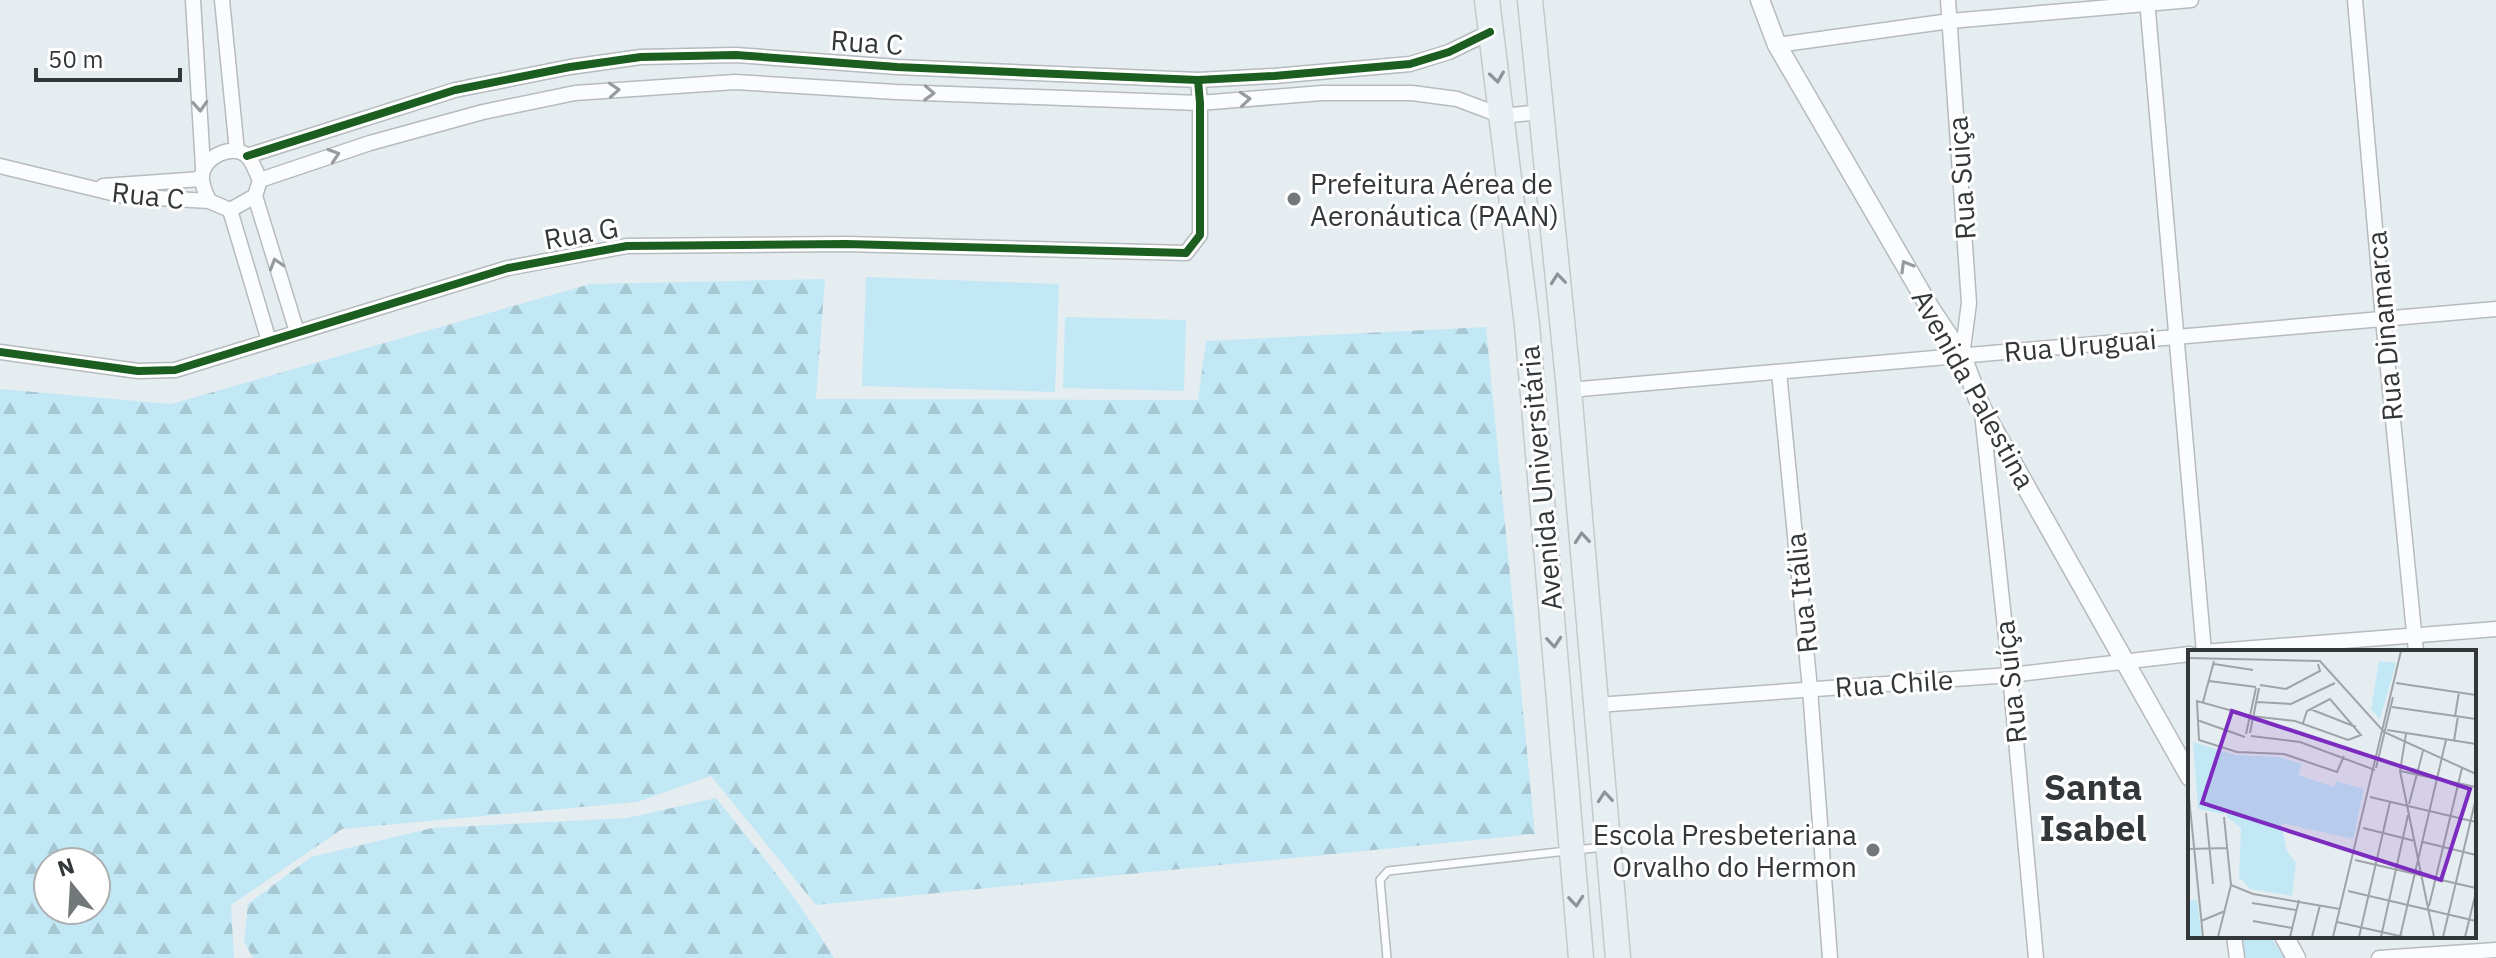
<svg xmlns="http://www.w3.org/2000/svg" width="2496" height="958" font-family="'IBM Plex Sans',sans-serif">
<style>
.forest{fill:url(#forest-firs);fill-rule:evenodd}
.green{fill:#c2e8f5}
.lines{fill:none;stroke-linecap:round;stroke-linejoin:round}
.service-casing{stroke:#b6bbbd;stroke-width:10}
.minor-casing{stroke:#b6bbbd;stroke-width:17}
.tertiary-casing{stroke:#b6bbbd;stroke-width:21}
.primary-casing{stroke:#c6c9ca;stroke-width:27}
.service{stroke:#fbfcfd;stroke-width:7}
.minor{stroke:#fbfcfd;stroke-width:14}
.tertiary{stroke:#fbfcfd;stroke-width:18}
.primary{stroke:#e7eff2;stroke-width:24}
.cycleway-casing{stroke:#fff;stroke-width:13}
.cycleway{stroke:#1b5e20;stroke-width:8}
.oneway{stroke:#8d9396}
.oneway2{stroke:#979a9b}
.poi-dot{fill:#727779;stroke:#fff;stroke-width:3}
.labels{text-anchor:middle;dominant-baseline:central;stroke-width:6;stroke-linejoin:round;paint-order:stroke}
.street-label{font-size:28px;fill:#333739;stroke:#fff}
.poi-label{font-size:28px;fill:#333739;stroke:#fff;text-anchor:start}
.district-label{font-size:36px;font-weight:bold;fill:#333739;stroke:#fff}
.inset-road{fill:none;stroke:#9ea4a7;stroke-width:2}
.view{fill:#7b2cbf;fill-opacity:0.15;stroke:#7b2cbf;stroke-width:4}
.inset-edge{fill:none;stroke:#333739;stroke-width:4}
</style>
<defs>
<pattern id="forest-firs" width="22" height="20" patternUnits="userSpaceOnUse" patternTransform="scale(2)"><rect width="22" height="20" fill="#c2e8f5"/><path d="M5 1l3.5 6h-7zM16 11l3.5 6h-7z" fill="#a7c8d3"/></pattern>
</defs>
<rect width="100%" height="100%" fill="#e6edf0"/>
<g class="forest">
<path d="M825,279L816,399L1198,400L1206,341L1486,327L1535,834L816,905L711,776L637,802L342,829L231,905L234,958H0V389L171,404L590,284ZM48,862H96V910H48Z"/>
<path d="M716,798C758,850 799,900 834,958H253L244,941L248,904L311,857L432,828L627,818Z"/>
</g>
<g class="green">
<path d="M866,277L1059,284L1055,392L862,386Z"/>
<path d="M1065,317L1186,320L1184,391L1063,388Z"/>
<path d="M2237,936H2270L2285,958H2238Z"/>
</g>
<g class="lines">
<g class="service-casing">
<path id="service" d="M1387,958L1380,880L1388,871L1603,847"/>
</g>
<g class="minor-casing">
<g id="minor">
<path d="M193,0L203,167"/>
<path d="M222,0L237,151"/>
<path d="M1948,0L1969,303L1962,356"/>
<path d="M2147,0L2204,652"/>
<path d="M2355,0L2383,319L2416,652"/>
<path d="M1777,45L1950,21L2191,0"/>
<path d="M247,156L455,90L570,67L641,57L736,55L897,67L1198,80L1274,76L1410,64L1449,52L1490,32"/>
<path d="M0,166L124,196L209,201L230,210L255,196L260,180C256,173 253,161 247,156C233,142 202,158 202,176C201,184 206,194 209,201"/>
<path d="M260,180L370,143L483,112L575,93L735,82L896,92L1200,103L1322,93H1412L1457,99L1502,116L1541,112"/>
<path d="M103,186L201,179"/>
<path d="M255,196L297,332"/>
<path d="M230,210L269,341"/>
<path d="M0,352L138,371L175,370L508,268L627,246L846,244L1186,253L1200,235V103L1198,80"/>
<path d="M1779,372L1810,689L1830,958"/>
<path d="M1569,390L2496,309"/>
<path d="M1982,413L2010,675L2036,958"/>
<path d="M2203,652L2496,629"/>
<path d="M1597,705L2010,675L2190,654"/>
<path d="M2234,936L2237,958"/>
<path d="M2379,958L2496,950"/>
</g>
</g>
<g class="tertiary-casing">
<g id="tertiary">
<path d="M1760,0L1777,45L1930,308L1962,356L1981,407L2190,777"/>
<path d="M2284,936L2296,958"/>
</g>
</g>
<g class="primary-casing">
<g id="primary">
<path d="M1487,0L1527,325L1581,958"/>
<path d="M1530,0L1569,390L1618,958"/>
</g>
</g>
<use href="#service" class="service"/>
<use href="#minor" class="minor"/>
<use href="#tertiary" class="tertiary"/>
<use href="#primary" class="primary"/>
<g class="cycleway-casing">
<g id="cycleway">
<path d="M247,156L455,90L570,67L641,57L736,55L897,67L1198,80L1274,76L1410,64L1449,52L1490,32"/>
<path d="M0,352L138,371L175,370L508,268L627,246L846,244L1186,253L1200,235V103L1198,80"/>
</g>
</g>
<use href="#cycleway" class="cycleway"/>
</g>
<defs><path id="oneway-chevron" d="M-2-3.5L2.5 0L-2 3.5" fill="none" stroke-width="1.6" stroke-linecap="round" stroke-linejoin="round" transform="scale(2)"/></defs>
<g class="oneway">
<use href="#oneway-chevron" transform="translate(1497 77) rotate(82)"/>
<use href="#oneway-chevron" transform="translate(1558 279) rotate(-96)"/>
<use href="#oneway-chevron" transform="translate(1582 538) rotate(-95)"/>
<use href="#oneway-chevron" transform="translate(1554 642) rotate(85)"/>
<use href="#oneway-chevron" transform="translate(1605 797) rotate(-95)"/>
<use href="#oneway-chevron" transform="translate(1576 901) rotate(85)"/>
</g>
<g class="oneway2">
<use href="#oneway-chevron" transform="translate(614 90) rotate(-4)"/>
<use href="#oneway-chevron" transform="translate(929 93) rotate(2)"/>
<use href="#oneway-chevron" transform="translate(1245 99) rotate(-5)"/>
<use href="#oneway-chevron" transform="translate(200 106) rotate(87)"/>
<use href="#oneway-chevron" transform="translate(334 155) rotate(-18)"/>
<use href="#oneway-chevron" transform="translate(276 264) rotate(-107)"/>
<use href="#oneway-chevron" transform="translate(1906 266) rotate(-120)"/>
</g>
<g class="poi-dot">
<circle cx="1294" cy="199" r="8"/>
<circle cx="1873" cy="850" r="8"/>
</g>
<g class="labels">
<g class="street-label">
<text transform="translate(867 42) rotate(4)">Rua C</text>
<text transform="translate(1961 178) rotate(-94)">Rua Suiça</text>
<text transform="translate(148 195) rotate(6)">Rua C</text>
<text transform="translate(581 233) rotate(-10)">Rua G</text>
<text transform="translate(2384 326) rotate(-95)">Rua Dinamarca</text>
<text transform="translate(2080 345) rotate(-5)">Rua Uruguai</text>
<text transform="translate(1974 389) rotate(61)">Avenida Palestina</text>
<text transform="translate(1540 478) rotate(-95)">Avenida Universitária</text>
<text transform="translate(1801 593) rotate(-96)">Rua Itália</text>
<text transform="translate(2010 682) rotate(-96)">Rua Suíça</text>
<text transform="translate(1894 683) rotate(-4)">Rua Chile</text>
</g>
<g class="poi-label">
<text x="1310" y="183">Prefeitura Aérea de<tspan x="1310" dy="32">Aeronáutica (PAAN)</tspan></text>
<text x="1857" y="834" text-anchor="end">Escola Presbeteriana<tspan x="1857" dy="32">Orvalho do Hermon</tspan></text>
</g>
<g class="district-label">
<text x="2093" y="786">Santa<tspan x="2093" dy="41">Isabel</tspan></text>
</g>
</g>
<g transform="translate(2188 650)">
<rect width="288" height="288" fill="#e6edf0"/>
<path d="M5,92L48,105L91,107L114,114L110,125L146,137L148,131L176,139L165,189L93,173L99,201L108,213L104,246L62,239L51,227L53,178L39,167V155L36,164L10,159Z" fill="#c2e8f5"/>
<path d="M191,11L208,13L192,69L183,59ZM9,250L14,287H0V251Z" fill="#c2e8f5"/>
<path class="inset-road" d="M0,8L132,11L196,82L288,124M26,14L65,20M21,31L68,37M208,33L288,45M72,35L98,39L132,21L130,14M15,52L26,11M69,52L103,54L147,33M204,57L288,69M122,59L168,77M267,66L271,42M9,70L57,87M115,73L119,61L142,49L173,85L160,90L107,71L63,66L9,51L11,90L49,102L96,104L149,122L156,106M199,80L288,94M62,83L71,38M58,84L68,38M218,84L212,121L246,287M63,86L112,92L187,120M266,91L270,66M188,118L205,47M212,121L288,137M0,137L15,287M182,147L288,172M221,154L235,101M18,163L25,234M175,178L227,191M235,192L288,205M0,199L40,198M167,210L288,238M43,235L65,244L152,259M160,241L288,271M64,253L108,260M241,256L274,118M13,271L37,261M65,271L104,278M149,272L216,287M30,287L43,235L36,167M102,287L111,250M124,287L132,255M145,287L213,1M171,287L202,152M193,287L220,165M212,287L258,90M255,287L288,148M277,287L288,242"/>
<path class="view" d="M44,61L282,139L253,230L14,153Z"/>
<rect width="288" height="288" class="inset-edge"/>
</g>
<g transform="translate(72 886) rotate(342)"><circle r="38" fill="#ffffff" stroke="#adafb0" stroke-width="2"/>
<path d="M0-6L14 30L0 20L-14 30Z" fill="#727779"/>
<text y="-12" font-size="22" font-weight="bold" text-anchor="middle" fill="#333739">N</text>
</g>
<path d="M36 68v12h144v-12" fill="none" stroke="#333739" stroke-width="4"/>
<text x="48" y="68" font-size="24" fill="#333739" stroke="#ffffff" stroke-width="6" paint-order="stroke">50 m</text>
</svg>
